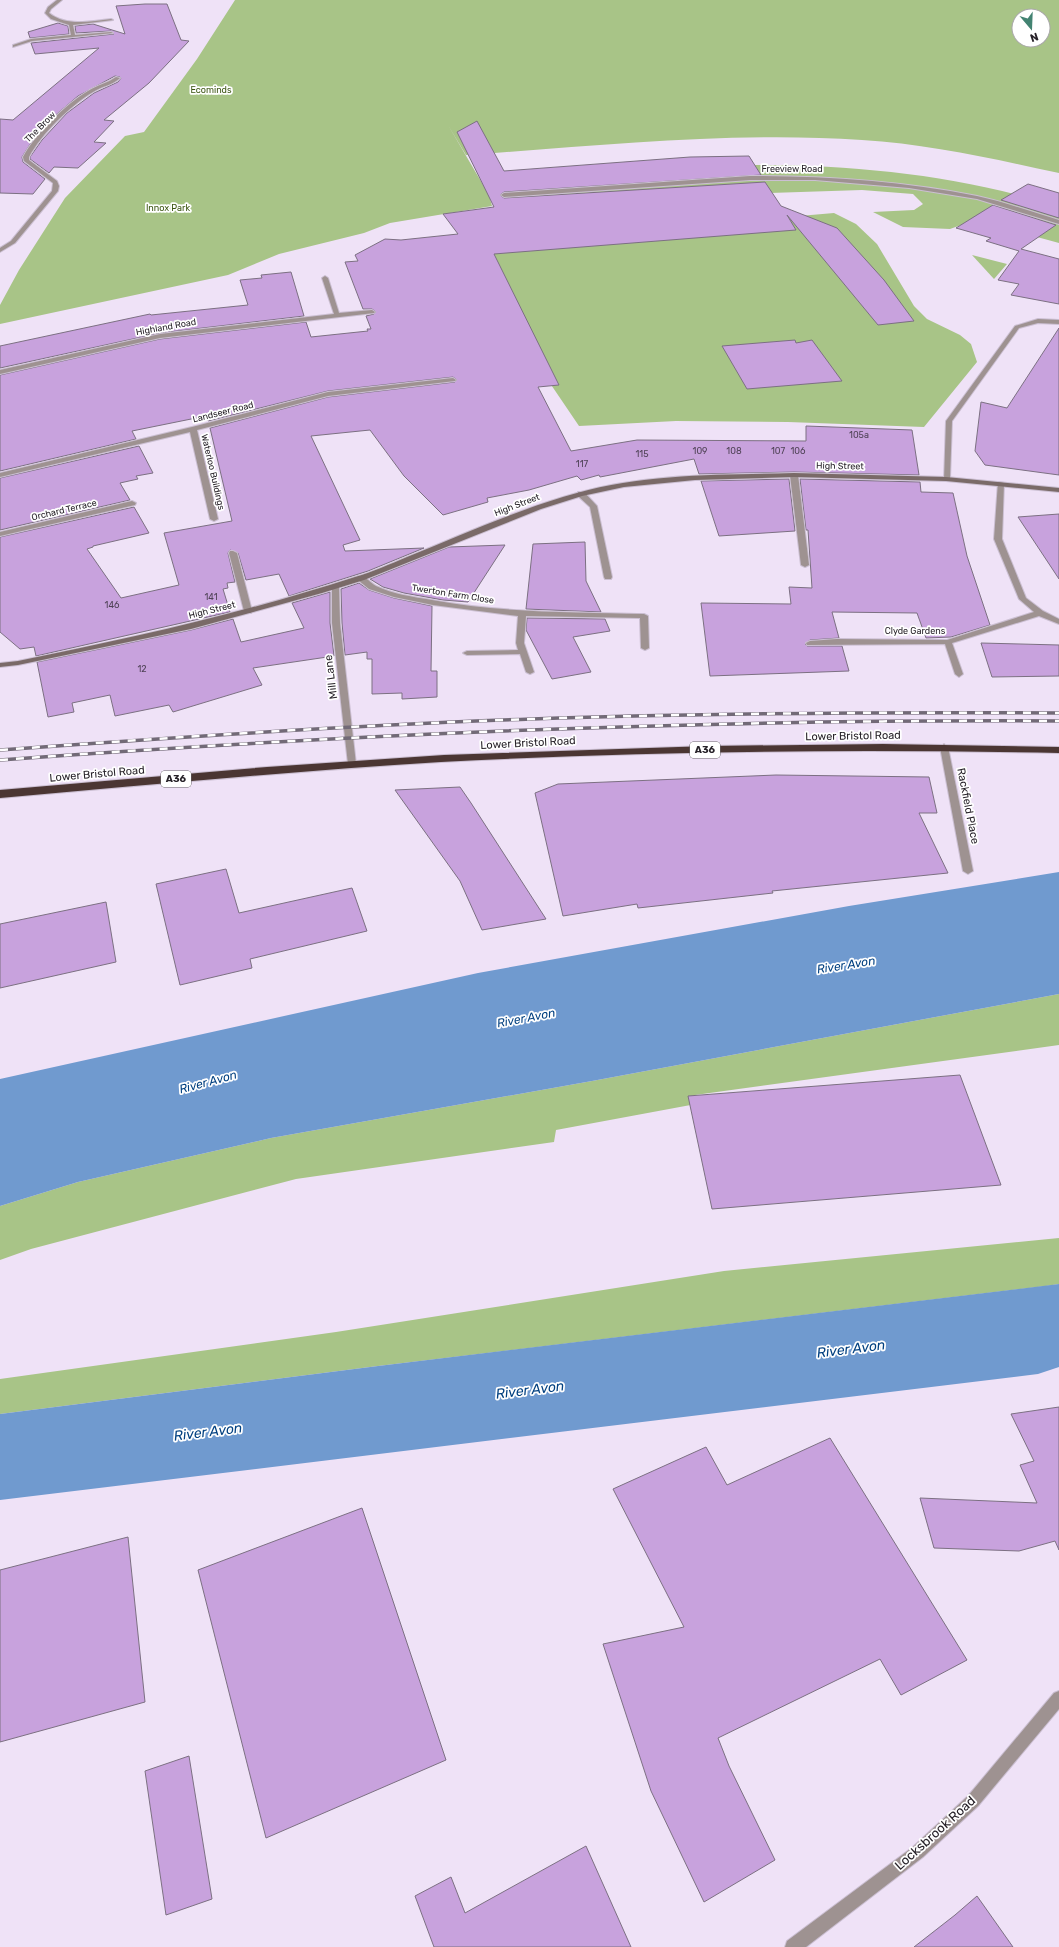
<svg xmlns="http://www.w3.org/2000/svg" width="1059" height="1947" font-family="Rubik,sans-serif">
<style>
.green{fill:#a8c487;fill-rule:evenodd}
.water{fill:#709acf}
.building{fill:#c8a2dd;stroke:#7c7082}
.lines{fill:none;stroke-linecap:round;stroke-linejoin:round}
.street-casing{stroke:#cbbfd2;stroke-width:2}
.secondary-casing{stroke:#cbbfd2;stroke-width:2}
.highway-casing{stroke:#cbbfd2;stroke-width:2}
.street{fill:#9e9291;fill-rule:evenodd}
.secondary{fill:#7a6a68;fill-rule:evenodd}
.highway{fill:#4b3633;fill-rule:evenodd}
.rail-casing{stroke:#726a77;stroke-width:3.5}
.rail{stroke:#fff;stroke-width:2.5;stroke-dasharray:8;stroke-linecap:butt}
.labels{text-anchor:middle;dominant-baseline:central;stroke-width:3.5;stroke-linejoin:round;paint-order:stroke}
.far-park-label{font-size:9px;fill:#39530f;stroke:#fff}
.far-street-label{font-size:9px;fill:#272229;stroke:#fff}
.number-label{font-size:9px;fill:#4f4256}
.shield{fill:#fff;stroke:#686469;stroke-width:1}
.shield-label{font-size:10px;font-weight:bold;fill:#272229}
.street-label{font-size:11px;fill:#272229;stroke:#fff}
.water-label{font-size:12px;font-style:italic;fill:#024080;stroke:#fff}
.near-street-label{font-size:13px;fill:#272229;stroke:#fff}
.near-water-label{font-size:14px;font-style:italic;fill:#024080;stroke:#fff}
</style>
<rect width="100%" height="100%" fill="#efe2f7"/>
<g class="green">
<path d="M235,0H1059V173C994,159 929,144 862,140C733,131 595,146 466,155L448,125L489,195L492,206L390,223L364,233L279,254L228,275L0,324V305L19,270L65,198L125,136L144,132L197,59ZM1019,16H1043V40H1019Z"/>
<path d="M735,165C845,164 954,173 1059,207V243L975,220L950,229L903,227L873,212L914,210L923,204L913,194L862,190L682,196L495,208L483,182Z"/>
<path d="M834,213L856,224L877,244L914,306L927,319L960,335L971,344L977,362L924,427L788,422L676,421L579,426L516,333L450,246Z"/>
<path d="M972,255L1007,264L994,279Z"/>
<path d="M1059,994V1045L695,1095L696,1104L556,1130L554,1142L296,1179L31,1249L0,1260V1206L78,1182L271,1138L592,1081Z"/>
<path d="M1059,1238V1284L1046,1286L378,1366L0,1414V1379L336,1332L724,1271Z"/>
</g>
<g class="water">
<path d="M1059,872V994L592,1081L271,1138L78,1182L0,1206V1079L478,973L849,906Z"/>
<path d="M1059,1284V1367L1038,1374L0,1500V1414L378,1366Z"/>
</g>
<g class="building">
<path d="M145,4H167L181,40L189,41L149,83L104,120L114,121L94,142L106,143L78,168L54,167L49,173L30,159V157L42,140L67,113L94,93L118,82L121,78L120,77L115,76L78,96L51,119L34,138L22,157L23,162L45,179L33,194L0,193V119L13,120L99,48L35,54L31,43L114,34L111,31L76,33L75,26L93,24L125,34L116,6Z"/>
<path d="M58,23L68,26L69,34L30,38L28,32Z"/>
<path d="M477,121L504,171L690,157L749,156L761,175L504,192L500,195L504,198L765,182L781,206L837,228L884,280L914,321L878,325L787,215L796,230L494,254L559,385L538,387L571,451L637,440L806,441V426L912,430L919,475L794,472L699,474L694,459L600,477L599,475L581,480L577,476L529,490L487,498L488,502L443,515L404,476L370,430L311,436L360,540L343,545L345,551L424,548L368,571L289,596L279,574L246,580L238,553L230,550L228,553L235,582L227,583L228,588L223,589L230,612L36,656L34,647L20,649L0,632V537L134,507L149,533L93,546V547L87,549L121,598L179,585L164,533L232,521L210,428L328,397L455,382L457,380L453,377L328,391L208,421L206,416L132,431L136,439L0,471V375L160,339L306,322L311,337L368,331L367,329H371L366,316L374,314L376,312L372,309H363L345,262L358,261L355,255L385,239L401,240L458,234L443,214L494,207L457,132Z"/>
<path d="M1028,184L1059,193V218L1001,200Z"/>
<path d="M993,205L1056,225L1021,249L1059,259V304L1011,295L1019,284L998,280L1019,251L986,241L991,238L956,228Z"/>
<path d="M291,272L304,316L160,333L0,368V346L150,314L151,315L248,305L240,280L262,278L261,275Z"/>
<path d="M1059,328V475L985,465L975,451L981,402L1007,408Z"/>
<path d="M795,340L796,343L812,340L842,381L747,389L722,346Z"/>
<path d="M139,446L153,473L136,476L138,479L120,483L130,500L0,530V478Z"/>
<path d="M789,479L795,531L719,536L701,481Z"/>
<path d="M800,479L920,482L921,492L953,493L967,556L990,625L951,637L926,638L917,613L832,612L839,638L810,640L805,644L807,646H842L849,671L710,676L701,603L791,604L789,587L812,588L808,530H806Z"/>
<path d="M1059,514V579L1018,517Z"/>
<path d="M585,542L586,581L601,612L526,609L533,544Z"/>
<path d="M505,545L468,602L443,600L404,593L383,587L370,579L449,547Z"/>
<path d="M359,583L369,590L394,598L432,606L431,671H437V697L402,699V693L372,694V659H367V652L345,655L342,623L341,589Z"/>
<path d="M330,592V623L334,656L253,668L262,685L173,712L169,705L115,716L110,695L72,703L74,712L48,717L37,662L191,630L233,619L241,642L304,628L292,603Z"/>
<path d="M527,618L605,619L610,631L573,637L591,672L552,679L526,630Z"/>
<path d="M981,643L1059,645V676L992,677Z"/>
<path d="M776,775L929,777L937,813H919L948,873L772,891L773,893L638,908L637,904L563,916L535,793L558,784Z"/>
<path d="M460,787L471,803L546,919L482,930L460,881L395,790Z"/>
<path d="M226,869L239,913L352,888L367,931L250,959L252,968L180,985L156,884Z"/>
<path d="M106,902L116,962L0,988V924Z"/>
<path d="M960,1075L1001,1185L712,1209L688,1096Z"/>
<path d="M1059,1407V1550L1055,1541L1019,1551L934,1548L920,1498L1037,1503L1020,1465L1034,1461L1011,1414Z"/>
<path d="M830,1438L967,1660L901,1695L880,1659L718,1738L729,1766L775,1860L704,1902L651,1791L603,1644L684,1627L613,1489L706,1447L727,1485Z"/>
<path d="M362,1508L446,1760L266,1838L198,1570Z"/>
<path d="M128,1537L145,1702L0,1742V1570Z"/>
<path d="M189,1756L212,1899L166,1915L145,1771Z"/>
<path d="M586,1846L631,1947H434L415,1896L451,1877L465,1913Z"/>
<path d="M977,1896L1013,1947H914L955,1915Z"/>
</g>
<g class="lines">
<g class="street-casing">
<g id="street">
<path d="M57,0H62L51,9L49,13C67,27 90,21 111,19L113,20L73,25L75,35L111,32L113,33L32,41L13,47V45L31,39L71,35L69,25L51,19L45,13L48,7Z"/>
<path d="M116,77L120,78C113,85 102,86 93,92C71,105 41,134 29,157V160L57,181L59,186L58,191L15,243L0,252V248L11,241L52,191L53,183L24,161L23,157C36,133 65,105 88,91C97,85 108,83 116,77Z"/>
<path d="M750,176C826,176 902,181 977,196C1005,202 1032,212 1059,220V224L977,199L909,188L815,180H750L504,197L501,195L504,193Z"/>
<path d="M325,276L328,278L339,313L372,310L375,312L374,313L160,338L0,374V370L160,334L334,314L322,278Z"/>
<path d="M1038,319L1059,320V324L1038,323L1019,328L952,421L950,479L944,480L946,421L1015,326Z"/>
<path d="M453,378L456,380L455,381L328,396L197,430L218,519L214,521L210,519L190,432L0,477V473L192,427L328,392Z"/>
<path d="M794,473L798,475L809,565L805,567L801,565L790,475Z"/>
<path d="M998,482L1004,483L1002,539L1026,598L1043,611L1059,619V624L1039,616L952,643L963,674L959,677L955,674L945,644L807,645L806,643L810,641L837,639L947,640L1034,612L1019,599L994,539Z"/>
<path d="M578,492H584L597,506L612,577L611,579H605L604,577L590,507L578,496Z"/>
<path d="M132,501L136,503L135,505L0,536V532Z"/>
<path d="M230,551H233L237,553L252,611L251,613H245L244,611L229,553Z"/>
<path d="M358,576C366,575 370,583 376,586C393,594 413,597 432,600C502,613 573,612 644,614L648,616L649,648L645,650L641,648L640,618L526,616L524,643L534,672L530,674L526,672L520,654L467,655L463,653L467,651L518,650L516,643L518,616L433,605L394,597L369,589L358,580Z"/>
<path d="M332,585H338L339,587L340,623L356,764L352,767L348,764L332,623Z"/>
<path d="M944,744L948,747L973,871L968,874L963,871L940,747Z"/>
<path d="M1059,1691V1709L978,1806L923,1857L806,1947H785L787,1941L913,1847L968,1796L1054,1693Z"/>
</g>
</g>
<g class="secondary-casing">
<path id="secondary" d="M794,473L946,477L1059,488V492L946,481L794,477L695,480L624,487L582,496L541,509L364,580L322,593L191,629L18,665L0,667V663L18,661C132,638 244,613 355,577C373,572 390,564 407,557C464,534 519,509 577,493C647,473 722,475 794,473Z"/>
</g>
<g class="highway-casing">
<path id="highway" d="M883,744L1059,747V753C853,749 647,751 441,762C294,771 147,785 0,798V790L267,767L444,755L708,746Z"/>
</g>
<use href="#street" class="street"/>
<use href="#secondary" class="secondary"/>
<use href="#highway" class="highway"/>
<g class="rail-casing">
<g id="rail">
<path d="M0,750C177,737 354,725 532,719C708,713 883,712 1059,713"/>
<path d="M0,760C352,734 706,719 1059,721"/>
</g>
</g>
<use href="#rail" class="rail"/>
</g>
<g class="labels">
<g class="far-park-label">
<text x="211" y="90">Ecominds</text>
<text x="168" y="208">Innox Park</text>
</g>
<g class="far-street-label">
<text transform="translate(40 127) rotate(-45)">The Brow</text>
<text x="792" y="169">Freeview Road</text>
<text transform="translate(166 327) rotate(-10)">Highland Road</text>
<text transform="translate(223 412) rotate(-14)">Landseer Road</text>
<text transform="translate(840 466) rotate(1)">High Street</text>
<text transform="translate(213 472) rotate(77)">Waterloo Buildings</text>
<text transform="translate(517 505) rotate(-21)">High Street</text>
<text transform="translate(64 510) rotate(-13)">Orchard Terrace</text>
<text transform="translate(453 594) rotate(9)">Twerton Farm Close</text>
<text transform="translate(212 610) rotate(-14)">High Street</text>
<text x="915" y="631">Clyde Gardens</text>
</g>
<g class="number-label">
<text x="859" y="435">105a</text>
<text x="700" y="451">109</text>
<text x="734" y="451">108</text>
<text x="778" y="451">107</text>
<text x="798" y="451">106</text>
<text x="642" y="454">115</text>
<text x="582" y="464">117</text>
<text x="211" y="597">141</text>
<text x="112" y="605">146</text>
<text x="142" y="669">12</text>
</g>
<g class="shield">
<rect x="690" y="742" width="30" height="16" rx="3"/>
<rect x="161" y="771" width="30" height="16" rx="3"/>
</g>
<g class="shield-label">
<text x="705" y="750">A36</text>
<text x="176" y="779">A36</text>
</g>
<g class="street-label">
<text transform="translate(331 677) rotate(-97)">Mill Lane</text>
<text transform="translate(853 736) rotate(-1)">Lower Bristol Road</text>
<text transform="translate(528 743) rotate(-3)">Lower Bristol Road</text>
<text transform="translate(97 774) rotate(-5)">Lower Bristol Road</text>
<text transform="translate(968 806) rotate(79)">Rackfield Place</text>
</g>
<g class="water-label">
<text transform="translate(846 965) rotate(-9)">River Avon</text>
<text transform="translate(526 1018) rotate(-11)">River Avon</text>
<text transform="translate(208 1082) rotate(-15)">River Avon</text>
</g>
<g class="near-street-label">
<text transform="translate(935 1833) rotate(-42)">Locksbrook Road</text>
</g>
<g class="near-water-label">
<text transform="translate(851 1349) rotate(-7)">River Avon</text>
<text transform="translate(530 1390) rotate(-7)">River Avon</text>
<text transform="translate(208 1432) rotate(-7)">River Avon</text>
</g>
</g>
<g transform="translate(1031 28) rotate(161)"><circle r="19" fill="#ffffff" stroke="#a9a7a9"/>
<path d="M0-3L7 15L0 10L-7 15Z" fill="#438372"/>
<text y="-6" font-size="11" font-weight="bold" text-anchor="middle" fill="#272229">N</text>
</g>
</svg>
